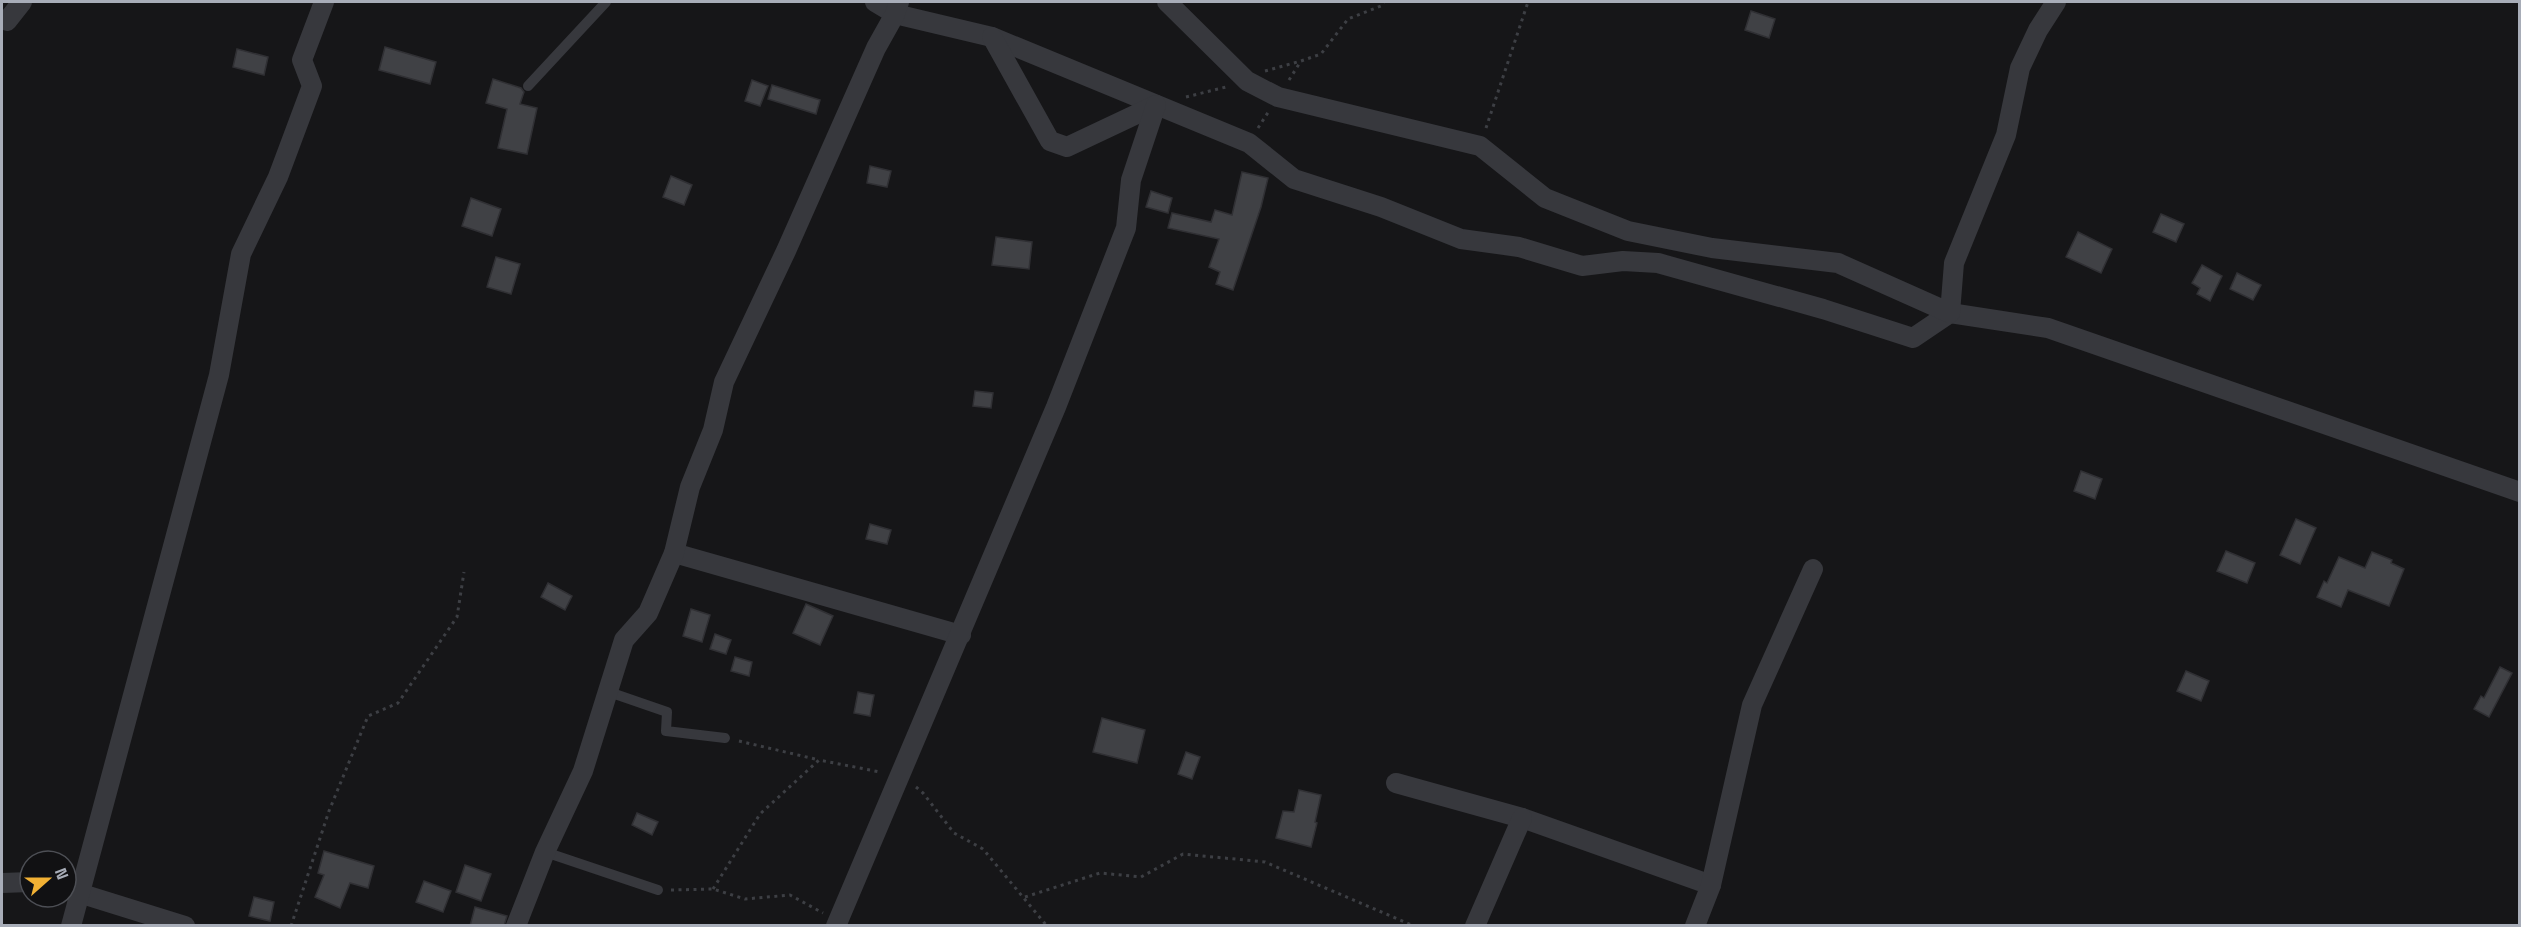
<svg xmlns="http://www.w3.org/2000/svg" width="2521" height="927" font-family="'Space Grotesk',sans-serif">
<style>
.building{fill:#404145;stroke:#303034;stroke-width:1.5}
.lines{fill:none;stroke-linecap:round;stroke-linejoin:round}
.path{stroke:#3d3f44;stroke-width:3;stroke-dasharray:3 4.5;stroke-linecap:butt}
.service{stroke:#37383d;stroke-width:10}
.minor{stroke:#37383d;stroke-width:20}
</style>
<rect width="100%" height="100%" fill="#161618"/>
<g class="building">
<path d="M1751,11L1775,19L1769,38L1745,30Z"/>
<path d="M385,47L436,62L430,84L379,70Z"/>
<path d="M237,49L268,57L264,75L233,67Z"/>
<path d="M493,79L521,88L524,92L520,104L537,108L527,154L498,148L507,109L486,103Z"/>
<path d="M752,80L768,86L760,106L745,101Z"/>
<path d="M772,85L820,100L816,114L768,99Z"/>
<path d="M870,166L891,171L887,187L867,183Z"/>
<path d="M1242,172L1268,178L1261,207L1233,290L1216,284L1220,272L1209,267L1219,239L1168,228L1172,213L1211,222L1215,210L1232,215Z"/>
<path d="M671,176L692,185L684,205L663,197Z"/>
<path d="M1151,191L1172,198L1168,213L1146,207Z"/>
<path d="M471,198L501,209L492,236L462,226Z"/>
<path d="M2161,214L2184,224L2176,242L2153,232Z"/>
<path d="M2078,232L2112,249L2101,273L2066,257Z"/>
<path d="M996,237L1032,242L1029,269L992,265Z"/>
<path d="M496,257L520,264L511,294L487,287Z"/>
<path d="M2202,265L2222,276L2210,301L2197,294L2200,288L2192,283Z"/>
<path d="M2237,273L2261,285L2253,300L2230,289Z"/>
<path d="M975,391L993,393L991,408L973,406Z"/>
<path d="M2081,471L2102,479L2095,499L2074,491Z"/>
<path d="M2296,519L2316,528L2300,564L2280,555Z"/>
<path d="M870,524L891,530L887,544L866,539Z"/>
<path d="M2226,551L2255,563L2247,583L2217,571Z"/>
<path d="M2372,552L2392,560L2391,563L2404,569L2389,606L2348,590L2341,607L2317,597L2324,581L2327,583L2339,557L2365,568Z"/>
<path d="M548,583L572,596L565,610L541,597Z"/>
<path d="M806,604L833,616L820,645L793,633Z"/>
<path d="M691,609L710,615L702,642L683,636Z"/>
<path d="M715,634L731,640L726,654L710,649Z"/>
<path d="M735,657L752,662L749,676L731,671Z"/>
<path d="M2500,667L2512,673L2489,717L2474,709L2481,696L2484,698Z"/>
<path d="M2186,671L2209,681L2201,701L2177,691Z"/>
<path d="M858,692L874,695L870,716L854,713Z"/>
<path d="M1102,718L1145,730L1137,763L1093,752Z"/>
<path d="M1186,752L1200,757L1192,779L1178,774Z"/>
<path d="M1299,790L1321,795L1315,822L1317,823L1311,847L1276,838L1283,811L1294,812Z"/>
<path d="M637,813L658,822L652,835L632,825Z"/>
<path d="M324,851L374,866L368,888L350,883L340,908L315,897L324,875L318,873Z"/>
<path d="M465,865L491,874L481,901L456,892Z"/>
<path d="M424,881L451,891L443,912L416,902Z"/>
<path d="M254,897L274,902L270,921L249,916Z"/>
<path d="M475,907L507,916L504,926H470Z"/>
</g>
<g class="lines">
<g class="path">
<path d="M1265,71L1301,61"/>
<path d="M1289,80L1301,61L1321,54L1348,19L1381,6L1384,2"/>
<path d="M1186,97L1226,87"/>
<path d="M1258,128L1269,111"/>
<path d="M1486,128L1528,2"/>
<path d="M739,741L819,760"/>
<path d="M916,787L923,793L954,833L983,849L1047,926"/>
<path d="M713,889L760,814L819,760L880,772"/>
<path d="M671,890L713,889L745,899L790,895L823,913"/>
<path d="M1025,897L1100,873L1141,877L1183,854L1265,862L1414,926"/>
<path d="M291,926L329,811L368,716L398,703L457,617L464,572"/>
</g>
<g class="service">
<path d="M528,86L606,2"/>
<path d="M609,692L667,712L666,731L725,738"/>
<path d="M545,852L658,890"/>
</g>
<g class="minor">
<path d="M875,2L895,14L992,37L1249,143L1294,179L1381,207L1461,239L1519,247L1582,266L1623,261L1658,263L1823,309L1913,338L1950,313L2048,328L2520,492"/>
<path d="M1167,2L1247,81L1278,97L1480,146L1545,198L1628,231L1712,248L1838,263L1950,313L1954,263L2006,135L2020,68L2038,30L2056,2"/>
<path d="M7,21L22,2"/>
<path d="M992,37L1050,141L1067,147L1156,105"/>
<path d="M674,553L961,635"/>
<path d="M1396,783L1522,818L1711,885"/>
<path d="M2,883L30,882"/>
<path d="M66,889L185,926"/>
<path d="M71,926L219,375L241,254L278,177L312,86L302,60L324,2"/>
<path d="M516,926L545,852L583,771L624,640L648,613L674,553L690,487L713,430L724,382L786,251L876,48L895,14L899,2"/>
<path d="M836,926L1056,407L1126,228L1131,180L1156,105"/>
<path d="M1475,926L1522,818"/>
<path d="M1695,926L1711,885L1752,705L1813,569"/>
</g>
</g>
<rect width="2521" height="927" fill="none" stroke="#a8adb8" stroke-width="6"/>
<g transform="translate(48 879) rotate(69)"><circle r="28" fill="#111113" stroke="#4d4f55" stroke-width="1.5"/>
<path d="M0-4.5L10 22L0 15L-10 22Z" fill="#f2b134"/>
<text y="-9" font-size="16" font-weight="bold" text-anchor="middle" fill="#a8adb8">N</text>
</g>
</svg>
